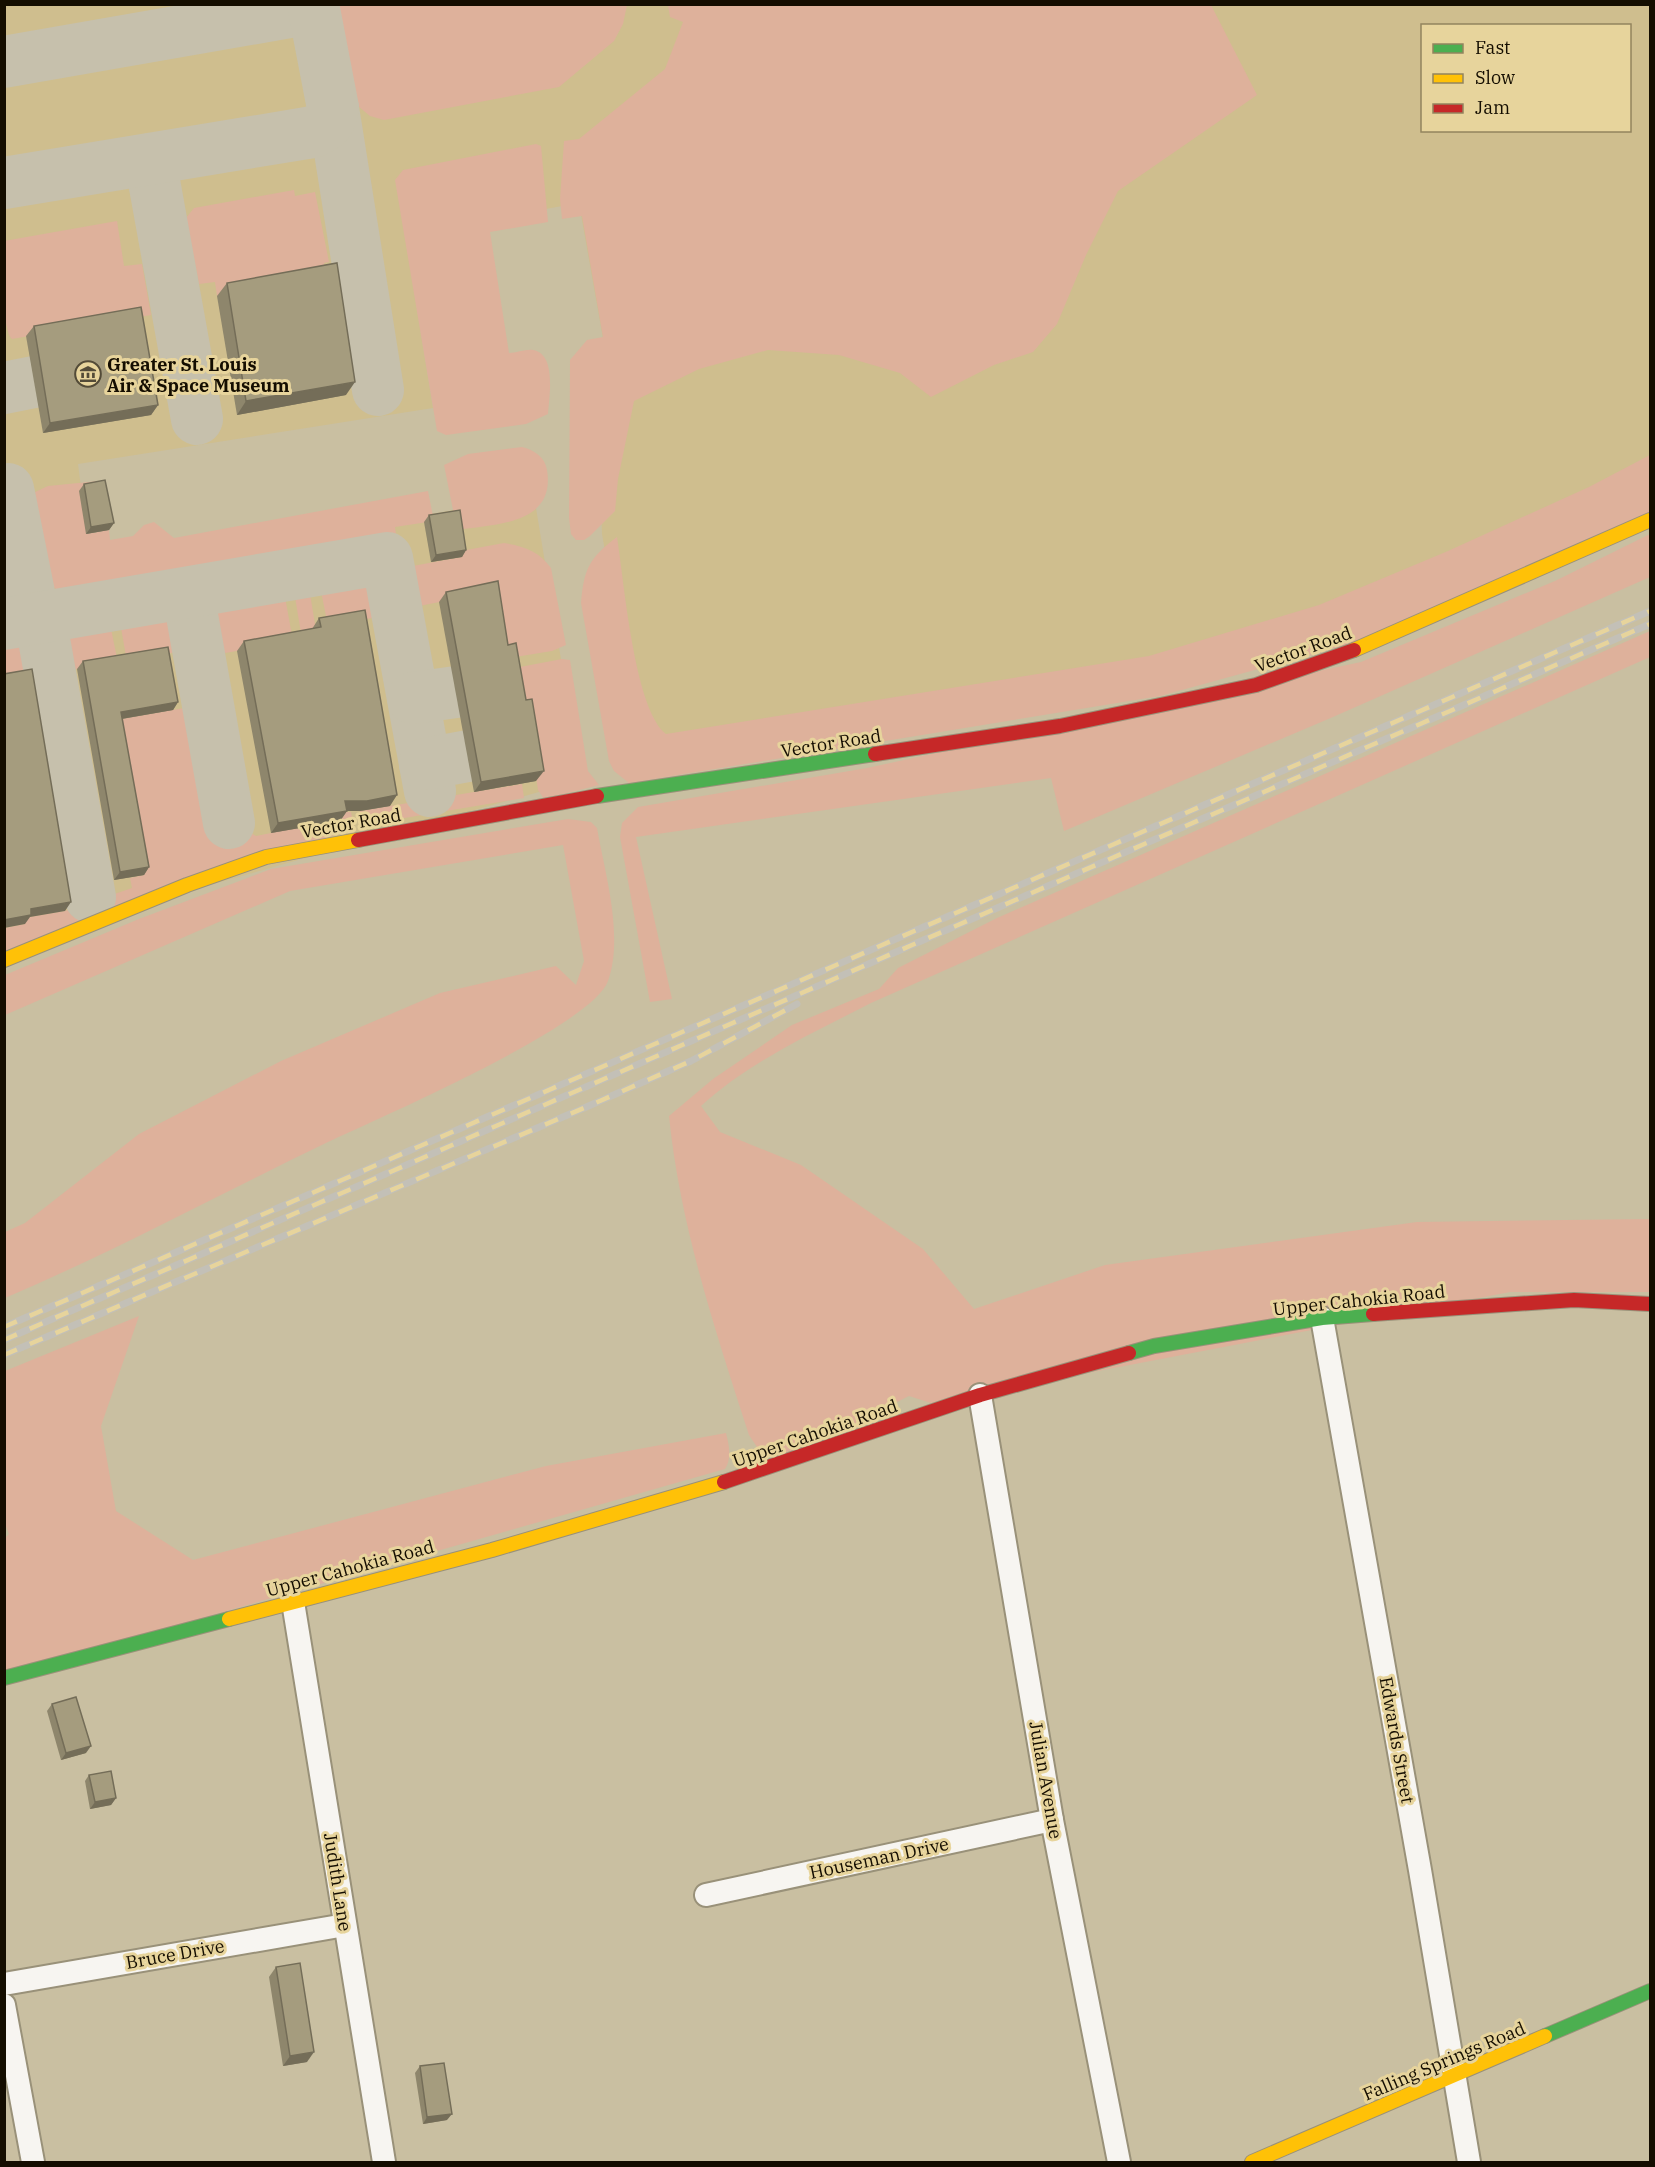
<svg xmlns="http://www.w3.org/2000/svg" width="1655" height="2167" font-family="'IBM Plex Serif',serif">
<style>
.built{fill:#cfbe8e;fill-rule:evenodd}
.green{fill:#deb19b}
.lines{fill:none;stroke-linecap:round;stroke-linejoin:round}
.taxiway{stroke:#c6c0ac;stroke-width:52}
.street-casing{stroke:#999179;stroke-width:26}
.fast-casing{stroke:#999179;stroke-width:16}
.slow-casing{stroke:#999179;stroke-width:16}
.jam-casing{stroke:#999179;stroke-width:16}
.street{stroke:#f7f5f1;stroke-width:22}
.fast{stroke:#4caf50;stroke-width:14}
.slow{stroke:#ffc107;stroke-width:14}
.jam{stroke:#c62828;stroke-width:14}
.rail-casing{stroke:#c3c0b7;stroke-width:7}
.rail{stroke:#e7d49c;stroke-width:4.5;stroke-dasharray:14;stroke-linecap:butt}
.wall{fill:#8e866c}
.shaded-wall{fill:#746d58}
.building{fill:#a59c7e;stroke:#746d58;stroke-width:1.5}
.labels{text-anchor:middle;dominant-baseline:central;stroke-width:6;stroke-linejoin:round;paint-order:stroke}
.poi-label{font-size:18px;font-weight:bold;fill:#140d00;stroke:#e7d49c;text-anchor:start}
.street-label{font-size:18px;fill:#140d00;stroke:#e7d49c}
</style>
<rect width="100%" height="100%" fill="#c9bfa1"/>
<path class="built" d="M5,5H1650V475L1459,562L1157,663L651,748L631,698L602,534L600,471L603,338L579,203L405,234L433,408L78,464L90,558L420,516L534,496L581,780L5,943ZM1422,26H1630V130H1422Z"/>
<g class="green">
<path d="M337,5V4L627,5L623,24L614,41L559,87L384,120L370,116L358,106Z"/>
<path d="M668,5H1211L1257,95L1118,191L1086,255L1057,324L1033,352L994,365L931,397L900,373L839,355L768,350L699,369L634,401L618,479L615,511L590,536L584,540H576L571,534L569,518L570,360L587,340L603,337L582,216L562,219L560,199L564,141L579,139L665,69L683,22L670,17Z"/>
<path d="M536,144L541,146L548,222L490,232L509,353C516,353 526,349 533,350C557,354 549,397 548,414L526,424L446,435L437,431L395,180L403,170Z"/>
<path d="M294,190L295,196L315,192L329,262L324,263L327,276L217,296L215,282L199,284L186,218L194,208Z"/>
<path d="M117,221L124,266L142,264L151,315L12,339C0,327 5,261 4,241Z"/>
<path d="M522,447C534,450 545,457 547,470C556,525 495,524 457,530L444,465L468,454Z"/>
<path d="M1650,455V514L1346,645L1160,696L629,783L614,771L609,761L581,603C584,569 589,558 617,537C624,580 634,709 666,734L1149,656L1319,605L1448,551L1589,487Z"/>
<path d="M99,481L101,487L86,534L109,530L110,540L133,536L144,525L154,522L174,538L428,491L434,521L395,527L397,542L77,598C31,589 36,538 29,500L31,494L48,486Z"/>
<path d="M1650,534V577L1333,717L1064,831L1051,778L636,837L672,999L650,1002L620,837L622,823L638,807L867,768L1361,662L1555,581Z"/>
<path d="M504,543C524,546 539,551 551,568L566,645L552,651L509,658L490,592L409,608L402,568L461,557V551Z"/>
<path d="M364,577L378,587L383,616L328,626L320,586Z"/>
<path d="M309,588L346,812H351L354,828L5,951V928L25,924L24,918L65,911L132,888L130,878L144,875L101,665L60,672L54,644L58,632L110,624L118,663L120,719L196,706L219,833L244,829L256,836L271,833L302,639L295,597L299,590Z"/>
<path d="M278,592L285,597L293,641L214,655L205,606Z"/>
<path d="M179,610L186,650L127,662L120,622Z"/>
<path d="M1650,631V657L871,1003C813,1033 750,1061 701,1106L720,1132L801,1165L923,1249L974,1309L1105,1265L1417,1222L1650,1219V1292H1510L931,1403L909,1396L889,1406L882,1417L778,1456L759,1450L749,1435C715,1330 680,1225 669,1116L713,1079L792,1025L879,989L898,968L997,918Z"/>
<path d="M30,637L37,648L42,675L5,683V642Z"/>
<path d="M562,659L570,660L588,771L599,785L544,799L538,790L520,667Z"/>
<path d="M522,784L524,798L363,825L360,811Z"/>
<path d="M568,819L591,822L597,828C605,874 624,936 608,981C592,1026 379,1118 328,1142C220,1194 115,1251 5,1298V1232L25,1223L139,1134L281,1061L440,993L556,966L576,985L584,961L563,845L290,891L5,1015V975L139,919L271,869Z"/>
<path d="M139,1316L101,1426L116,1511L193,1560L546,1466L726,1433C729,1445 732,1458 725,1469L5,1674L4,1539L9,1534L5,1524V1371Z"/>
</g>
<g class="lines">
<g class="taxiway">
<path d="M4,62L313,8"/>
<path d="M333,108L378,390"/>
<path d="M150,159L197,419"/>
<path d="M4,183L313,132C326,126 331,122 333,108L313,4"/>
<path d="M4,388L34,382"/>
<path d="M8,489L34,618"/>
<path d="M188,593L229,823"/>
<path d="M40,617L90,897"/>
<path d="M4,624L387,558L430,791"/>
<path d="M413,698L456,692"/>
<path d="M425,764L468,756"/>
</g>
<g class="street-casing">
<g id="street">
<path d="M1322,1318L1420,1870L1469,2162"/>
<path d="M980,1395L1052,1820L1119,2162"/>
<path d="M293,1602L384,2162"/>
<path d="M706,1895L1052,1820"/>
<path d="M4,1984L345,1925"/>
<path d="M4,2005L33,2162"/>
</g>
</g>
<g class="fast-casing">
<g id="fast">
<path d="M597,796L875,754"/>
<path d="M1129,1353L1154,1346L1322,1318L1373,1314"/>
<path d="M4,1678L229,1619"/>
<path d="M1545,2036L1650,1991"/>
</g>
</g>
<g class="slow-casing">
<g id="slow">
<path d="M1354,650L1650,520"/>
<path d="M4,960L187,885L266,857L358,840"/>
<path d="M229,1619L492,1550L724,1482"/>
<path d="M1252,2162L1545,2036"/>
</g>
</g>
<g class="jam-casing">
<g id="jam">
<path d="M875,754L1060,726L1256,685L1354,650"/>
<path d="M358,840L597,796"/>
<path d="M1373,1314L1574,1300L1650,1304"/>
<path d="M724,1482L980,1395L1129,1353"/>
</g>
</g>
<use href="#street" class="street"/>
<use href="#fast" class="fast"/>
<use href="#slow" class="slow"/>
<use href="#jam" class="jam"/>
<g class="rail-casing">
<g id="rail">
<path d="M4,1327L1650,611"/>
<path d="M4,1340L1650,624"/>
<path d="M4,1355L584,1108L691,1061L797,1004"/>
</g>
</g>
<use href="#rail" class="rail"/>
</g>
<g class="wall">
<path d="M227,283L346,395L237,415L217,296Z"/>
<path d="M34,326L158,405L151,415L43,433L26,336Z"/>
<path d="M84,484L114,523L109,530L86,534L79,491Z"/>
<path d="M429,515L466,550L462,557L431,562L424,522Z"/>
<path d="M446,592L508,645L536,781L474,792L439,602Z"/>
<path d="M319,618L390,806L360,811H347L340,821L271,833L237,651L244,641L312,629Z"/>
<path d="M83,661L178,702L173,710L122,719L149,867L144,875L114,880L77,669Z"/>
<path d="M52,1704L86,1753L61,1760L47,1711Z"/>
<path d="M89,1775L116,1798L111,1805L90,1809L85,1781Z"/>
<path d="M276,1967L307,2062L283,2066L269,1977Z"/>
<path d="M420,2066L447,2120L423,2124L415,2073Z"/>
</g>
<g class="shaded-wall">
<path d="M355,382L346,395L237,415L246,401Z"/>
<path d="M158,405L151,415L43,433L50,423Z"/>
<path d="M114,523L109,530L86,534L91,527Z"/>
<path d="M466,550L462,557L431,562L436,555Z"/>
<path d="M178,702L173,710L115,720L121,712Z"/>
<path d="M544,771L536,781L474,792L481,782Z"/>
<path d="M397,795L390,806L360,811H347L340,821L271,833L278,823L345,801Z"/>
<path d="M149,867L144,875L114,880L120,872Z"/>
<path d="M71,902L65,911L30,917L25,924L4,928V920L31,909Z"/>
<path d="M91,1746L86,1753L61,1760L66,1753Z"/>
<path d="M116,1798L111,1805L90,1809L95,1802Z"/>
<path d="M314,2052L307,2062L283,2066L290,2056Z"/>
<path d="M452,2114L447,2120L423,2124L427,2117Z"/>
</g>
<g class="building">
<path d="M337,263L355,382L246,401L227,283Z"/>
<path d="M141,307L158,405L50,423L34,326Z"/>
<path d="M105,480L114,523L91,527L84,484Z"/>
<path d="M460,510L466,550L436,555L429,515Z"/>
<path d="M498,581L508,645L516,643L526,700L532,699L544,771L481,782L446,592Z"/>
<path d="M365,610L397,795L367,801H345L347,811L278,823L244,641L321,627L319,618Z"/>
<path d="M168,647L178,702L121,712L149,867L120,872L83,661Z"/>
<path d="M32,669L71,902L31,909V915L4,920V674Z"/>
<path d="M76,1697L91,1746L66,1753L52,1704Z"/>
<path d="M111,1771L116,1798L95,1802L89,1775Z"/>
<path d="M300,1963L314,2052L290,2056L276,1967Z"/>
<path d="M444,2063L452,2114L427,2117L420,2066Z"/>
</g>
<defs>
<g id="museum-ring" transform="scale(1.35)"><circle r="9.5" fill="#e7d49c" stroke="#534b38" stroke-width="1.5"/><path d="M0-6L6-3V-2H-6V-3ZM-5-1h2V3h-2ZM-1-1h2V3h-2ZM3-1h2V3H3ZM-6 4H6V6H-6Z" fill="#534b38"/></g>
</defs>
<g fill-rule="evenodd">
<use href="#museum-ring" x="88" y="374"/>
</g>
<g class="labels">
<g class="poi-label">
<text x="107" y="364">Greater St. Louis<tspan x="107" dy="21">Air &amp; Space Museum</tspan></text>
</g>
<g class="street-label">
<text transform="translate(1303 649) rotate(-20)">Vector Road</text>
<text transform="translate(831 743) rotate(-9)">Vector Road</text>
<text transform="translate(351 823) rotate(-10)">Vector Road</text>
<text transform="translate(1359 1300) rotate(-6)">Upper Cahokia Road</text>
<text transform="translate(815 1433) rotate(-19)">Upper Cahokia Road</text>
<text transform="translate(350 1568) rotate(-15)">Upper Cahokia Road</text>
<text transform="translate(1397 1740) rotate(80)">Edwards Street</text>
<text transform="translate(1046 1780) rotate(80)">Julian Avenue</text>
<text transform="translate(879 1858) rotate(-12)">Houseman Drive</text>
<text transform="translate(338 1882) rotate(81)">Judith Lane</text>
<text transform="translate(175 1954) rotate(-10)">Bruce Drive</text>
<text transform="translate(1444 2061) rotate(-23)">Falling Springs Road</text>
</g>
</g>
<rect width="1655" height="2167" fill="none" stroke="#140d00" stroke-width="12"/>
<rect x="1421" y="24" width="210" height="108" fill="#e7d49c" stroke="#93845e" stroke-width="1.5"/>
<rect x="1433" y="44" width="30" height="9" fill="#4caf50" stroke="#93845e" stroke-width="1.5"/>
<text x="1475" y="54" font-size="18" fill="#140d00">Fast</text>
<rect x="1433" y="74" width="30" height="9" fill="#ffc107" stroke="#93845e" stroke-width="1.5"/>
<text x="1475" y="84" font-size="18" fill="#140d00">Slow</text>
<rect x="1433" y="104" width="30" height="9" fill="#c62828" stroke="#93845e" stroke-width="1.5"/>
<text x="1475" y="114" font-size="18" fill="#140d00">Jam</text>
</svg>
